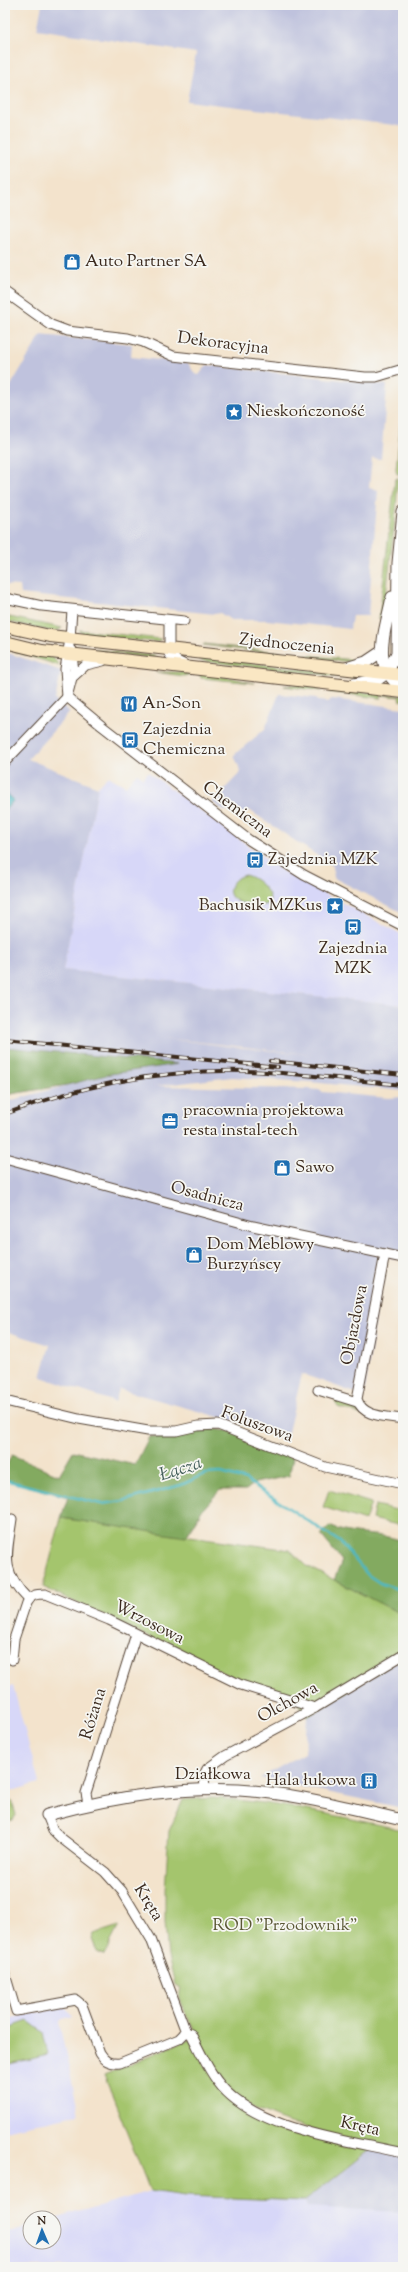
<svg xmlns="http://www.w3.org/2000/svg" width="408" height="2272" font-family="'Sorts Mill Goudy',serif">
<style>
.built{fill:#d7d7f8}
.industrial{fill:#bfc2dd;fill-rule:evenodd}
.green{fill:#a4c56d;stroke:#707846}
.forest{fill:#83aa60;stroke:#5f6a3f}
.water{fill:#4bb9c4;stroke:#437271}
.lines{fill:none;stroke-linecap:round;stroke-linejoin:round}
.stream{stroke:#4bb9c4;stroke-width:2.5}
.minor-casing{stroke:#574638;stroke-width:11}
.tertiary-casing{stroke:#574638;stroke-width:13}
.secondary-casing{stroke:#574638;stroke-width:14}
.minor{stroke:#fff;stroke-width:9}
.tertiary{stroke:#fff;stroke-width:11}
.secondary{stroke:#fae7c3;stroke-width:12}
.rail-casing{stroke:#3b2a1e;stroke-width:4}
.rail{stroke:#f6f6f2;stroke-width:2.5;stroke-dasharray:8;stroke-linecap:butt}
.labels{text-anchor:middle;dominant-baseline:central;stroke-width:3.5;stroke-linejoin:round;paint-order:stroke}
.poi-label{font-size:17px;fill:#3b2a1e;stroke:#f6f6f2;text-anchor:start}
.street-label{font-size:17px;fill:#3b2a1e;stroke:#f6f6f2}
.park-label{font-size:17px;fill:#5a5836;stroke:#f6f6f2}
.water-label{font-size:18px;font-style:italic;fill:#415c58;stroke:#f6f6f2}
</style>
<rect width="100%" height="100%" fill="#f6f6f2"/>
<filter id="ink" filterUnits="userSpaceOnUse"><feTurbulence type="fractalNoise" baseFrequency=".025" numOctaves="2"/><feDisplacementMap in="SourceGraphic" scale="8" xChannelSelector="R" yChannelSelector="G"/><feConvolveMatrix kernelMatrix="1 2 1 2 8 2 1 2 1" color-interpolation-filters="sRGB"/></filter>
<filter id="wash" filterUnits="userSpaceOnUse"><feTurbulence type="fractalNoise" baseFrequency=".012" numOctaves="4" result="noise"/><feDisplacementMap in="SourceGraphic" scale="16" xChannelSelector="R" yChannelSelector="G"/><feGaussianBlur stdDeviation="0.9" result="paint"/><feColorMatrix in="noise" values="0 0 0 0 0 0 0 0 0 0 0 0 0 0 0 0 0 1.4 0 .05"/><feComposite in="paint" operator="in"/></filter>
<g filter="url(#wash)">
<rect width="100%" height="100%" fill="#f3e3cc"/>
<g class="built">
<path d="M148,772L284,872L403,935V1005L63,970L98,787L108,776L126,786L137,773L143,778Z"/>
<path d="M13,1686L39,1783L5,1793V1688Z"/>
<path d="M65,2006L72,2016L62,2019L59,2023L79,2114L5,2131V2008L8,2019Z"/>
<path d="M150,2191L185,2196L305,2201L307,2207L403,2206V2267H5V2233L30,2226V2242H54V2219Z"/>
</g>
<g class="industrial">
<path d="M42,5H403V126L187,101L196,53L37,29Z"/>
<path d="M41,335L132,344L131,357L188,363L195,374L199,375L207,365L387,385L381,459L372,458L369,488L378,490L368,616H352L350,629L267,620H231L220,613L215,614L21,594L20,586L5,585V395Z"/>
<path d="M5,652L61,671L55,700L70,712L28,759L98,787L63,970L403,1005V1091L310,1082L232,1077L156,1086L309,1089L319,1090L322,1092L389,1098L403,1097V1260L385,1257L364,1396L302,1374L287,1436L119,1389L115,1402L41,1377L50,1345L5,1331V1102L110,1074L176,1064L5,1047ZM154,1037L316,1055L234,1047Z"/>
<path d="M279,694L316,698L320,701L328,702L332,699L403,708V913L334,878L333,866L249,810L242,814L235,809L224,811L212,802L241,772L234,755L265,729Z"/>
<path d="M403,1657V1808L260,1778L305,1753L307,1717Z"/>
<path d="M377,2145L403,2151V2212L307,2207L305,2201Z"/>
</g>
<g class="green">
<path d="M403,399V441L400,474H397L396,469Z"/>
<path d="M398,477L396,511L384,611L379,619L395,480Z"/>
<path d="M5,616L62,628L55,632L5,621Z"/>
<path d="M79,630L161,639L157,642L83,635Z"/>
<path d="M204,644L286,653V655L203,645Z"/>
<path d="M5,647L52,657L60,666L5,648Z"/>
<path d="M85,649L157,656L153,658L79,650Z"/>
<path d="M304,655L354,660L352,662L304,657Z"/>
<path d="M201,657L370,677L364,679L201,661Z"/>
<path d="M155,672H181L191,674L184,676Z"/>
<path d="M199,673L228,677L254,683L201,678Z"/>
<path d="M298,684L317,687L322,691L284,686Z"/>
<path d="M333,689L403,696V701L399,700L400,697L381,695V698L329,692Z"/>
<path d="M245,875C255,877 269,889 270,899L268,904C263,906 258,905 253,904C248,903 241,904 237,901C222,894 232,877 245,875Z"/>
<path d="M336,1399L351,1406L363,1415L338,1407L335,1402Z"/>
<path d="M329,1490L371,1503L365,1521L323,1507Z"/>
<path d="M375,1505L401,1511L398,1525L372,1519Z"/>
<path d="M61,1518L290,1550L307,1566L403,1615V1657L307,1717L296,1701L256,1688L43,1587Z"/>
<path d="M212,1798C279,1802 338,1816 403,1830V2151C352,2139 247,2124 218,2077C216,2073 217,2069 217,2065C208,2060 182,2009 180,1997C179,1994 180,1990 181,1988L175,1985L168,1957L165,1922V1889L169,1831L183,1800Z"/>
<path d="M12,1801L16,1815L13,1820L5,1822V1803Z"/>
<path d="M119,1926L104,1955L97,1952L92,1939L94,1934Z"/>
<path d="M28,2021L43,2032L48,2055L5,2065V2029Z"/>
<path d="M191,2038L204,2064L250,2114L275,2129L279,2128L340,2143L344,2149L349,2145L370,2150L305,2201L185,2196L150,2191L104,2075Z"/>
</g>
<g class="forest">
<path d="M5,1047L178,1064L110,1074L67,1085L5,1095Z"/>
<path d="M195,1427L229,1431L293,1458L289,1476L255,1483L246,1490H220L202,1510L186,1537L61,1518L68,1497L5,1480V1468L12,1455L59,1475L73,1451L135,1465L149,1437L174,1435Z"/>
<path d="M329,1526C352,1537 379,1532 403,1541V1615L334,1580L342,1561L321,1535Z"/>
</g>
<path class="water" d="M5,792L14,800L5,810Z"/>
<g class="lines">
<path class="stream" d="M5,1480L101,1504L123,1501L181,1485L205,1474L221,1473L246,1480L340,1542L368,1575L380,1583L403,1591"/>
</g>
</g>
<g filter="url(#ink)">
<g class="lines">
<g class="minor-casing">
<g id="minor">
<path d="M5,292L51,325L67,331L128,338L143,342L173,356L365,377H376L403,369"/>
<path d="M5,598L42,606L184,621"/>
<path d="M72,610L70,639L65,669L67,697L102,726L249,840L304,875L403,926"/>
<path d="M169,620V654L177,661L187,666"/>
<path d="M74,676L86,665L103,661"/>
<path d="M5,762L67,697L74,670L71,650"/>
<path d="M5,1158L253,1226L403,1258"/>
<path d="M385,1254L357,1399C363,1418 386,1416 403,1419"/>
<path d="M318,1390L357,1402"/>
<path d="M5,1401L79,1419L148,1431H176L198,1426L218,1425L325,1467L403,1484"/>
<path d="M12,1519C7,1555 0,1571 28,1599"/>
<path d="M12,1660L14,1639L26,1603C30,1595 36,1594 45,1594L109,1620L241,1685L315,1708"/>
<path d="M205,1789L204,1775L207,1769L225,1756L315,1708L403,1655"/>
<path d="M88,1804L86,1793L136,1634"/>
<path d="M47,1815L53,1830L61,1838L105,1872L122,1891L151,1939L186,2032"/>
<path d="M5,1974L16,2011L76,2000L82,2005L100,2053C105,2061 110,2064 120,2063L179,2039L186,2032"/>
<path d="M186,2032L191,2034C199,2049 207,2068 218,2082C253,2130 347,2140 403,2153"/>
</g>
</g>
<g class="tertiary-casing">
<g id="tertiary">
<path d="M392,597C386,629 369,667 403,688"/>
<path d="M346,668L366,662L381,652"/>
<path d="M354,684L377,680L387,673L397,653L398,563L403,512"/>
<path d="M47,1815C118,1796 190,1784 263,1792C310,1797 357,1810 403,1820"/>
</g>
</g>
<g class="secondary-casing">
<g id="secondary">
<path d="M5,626L50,636L403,675"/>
<path d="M5,642L42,651L403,692"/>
</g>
</g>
<use href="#minor" class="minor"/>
<use href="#tertiary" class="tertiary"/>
<use href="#secondary" class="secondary"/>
<g class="rail-casing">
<g id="rail">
<path d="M5,1040L278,1067"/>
<path d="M270,1061L403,1075"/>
<path d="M5,1114C82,1085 163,1069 246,1071C298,1073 351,1080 403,1085"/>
</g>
</g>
<use href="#rail" class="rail"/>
</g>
</g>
<defs>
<g id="shop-square" transform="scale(0.9)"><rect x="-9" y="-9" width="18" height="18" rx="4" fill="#1f6fb2" stroke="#f6f6f2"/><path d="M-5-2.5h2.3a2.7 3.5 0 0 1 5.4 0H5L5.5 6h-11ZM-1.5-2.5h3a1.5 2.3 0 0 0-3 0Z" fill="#fff"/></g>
<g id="sight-square" transform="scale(0.9)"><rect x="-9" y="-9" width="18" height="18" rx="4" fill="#1f6fb2" stroke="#f6f6f2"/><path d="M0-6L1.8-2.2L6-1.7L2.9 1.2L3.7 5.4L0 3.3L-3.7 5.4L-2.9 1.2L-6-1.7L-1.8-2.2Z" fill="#fff"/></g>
<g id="restaurant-square" transform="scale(0.9)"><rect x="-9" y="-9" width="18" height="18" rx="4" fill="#1f6fb2" stroke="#f6f6f2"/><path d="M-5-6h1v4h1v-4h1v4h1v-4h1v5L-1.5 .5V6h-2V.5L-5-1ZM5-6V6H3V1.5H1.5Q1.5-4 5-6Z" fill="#fff"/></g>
<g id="bus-square" transform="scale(0.9)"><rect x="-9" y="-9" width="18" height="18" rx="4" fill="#1f6fb2" stroke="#f6f6f2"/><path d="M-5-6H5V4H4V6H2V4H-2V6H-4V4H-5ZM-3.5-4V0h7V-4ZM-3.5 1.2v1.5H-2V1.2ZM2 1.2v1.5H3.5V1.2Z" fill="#fff"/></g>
<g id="office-square" transform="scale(0.9)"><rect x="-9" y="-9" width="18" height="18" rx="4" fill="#1f6fb2" stroke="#f6f6f2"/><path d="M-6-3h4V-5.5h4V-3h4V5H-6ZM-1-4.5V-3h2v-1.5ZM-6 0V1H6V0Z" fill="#fff"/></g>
<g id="building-square" transform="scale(0.9)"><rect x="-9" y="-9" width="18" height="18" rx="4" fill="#1f6fb2" stroke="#f6f6f2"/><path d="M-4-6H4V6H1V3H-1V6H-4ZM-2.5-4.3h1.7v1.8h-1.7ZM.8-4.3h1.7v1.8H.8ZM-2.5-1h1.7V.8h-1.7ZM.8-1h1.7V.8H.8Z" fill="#fff"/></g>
</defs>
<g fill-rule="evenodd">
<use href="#shop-square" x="72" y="262"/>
<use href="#sight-square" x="234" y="412"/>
<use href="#restaurant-square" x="129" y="704"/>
<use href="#bus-square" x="130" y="740"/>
<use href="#bus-square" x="255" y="860"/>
<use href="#sight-square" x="335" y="906"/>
<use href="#bus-square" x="353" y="927"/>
<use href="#office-square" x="170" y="1121"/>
<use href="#shop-square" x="282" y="1168"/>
<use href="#shop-square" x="194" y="1255"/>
<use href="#building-square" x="369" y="1781"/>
</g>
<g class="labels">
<g class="poi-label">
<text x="85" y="262">Auto Partner SA</text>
<text x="247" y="412">Nieskończoność</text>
<text x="142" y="704">An-Son</text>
<text x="143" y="730">Zajezdnia<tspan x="143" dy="20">Chemiczna</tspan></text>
<text x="268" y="860">Zajedznia MZK</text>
<text x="322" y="906" text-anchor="end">Bachusik MZKus</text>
<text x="353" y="949" text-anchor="middle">Zajezdnia<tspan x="353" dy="20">MZK</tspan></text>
<text x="183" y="1111">pracownia projektowa<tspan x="183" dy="20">resta instal-tech</tspan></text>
<text x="295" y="1168">Sawo</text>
<text x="207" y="1245">Dom Meblowy<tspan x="207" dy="20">Burzyńscy</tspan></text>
<text x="356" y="1781" text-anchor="end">Hala łukowa</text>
</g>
<g class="street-label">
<text transform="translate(223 344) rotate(7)">Dekoracyjna</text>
<text transform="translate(287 645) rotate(6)">Zjednoczenia</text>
<text transform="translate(237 810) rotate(37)">Chemiczna</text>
<text transform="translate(207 1197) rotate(15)">Osadnicza</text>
<text transform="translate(355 1325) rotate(-79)">Objazdowa</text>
<text transform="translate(257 1425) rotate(20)">Foluszowa</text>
<text transform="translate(149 1623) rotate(27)">Wrzosowa</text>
<text transform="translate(288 1703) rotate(-29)">Olchowa</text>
<text transform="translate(94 1714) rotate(-73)">Różana</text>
<text x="213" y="1775">Działkowa</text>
<text transform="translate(148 1903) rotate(58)">Kręta</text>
<text transform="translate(360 2127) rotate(13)">Kręta</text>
</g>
<g class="park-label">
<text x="285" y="1926">ROD "Przodownik"</text>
</g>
<g class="water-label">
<text transform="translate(181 1470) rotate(-18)">Łącza</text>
</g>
</g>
<rect width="408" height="2272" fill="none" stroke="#f6f6f2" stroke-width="20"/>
<g transform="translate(42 2230) rotate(358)"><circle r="19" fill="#f6f6f2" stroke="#aba49d"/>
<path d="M0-3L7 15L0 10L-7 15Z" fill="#1f6fb2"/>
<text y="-6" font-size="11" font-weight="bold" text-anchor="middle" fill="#3b2a1e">N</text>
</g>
</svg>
